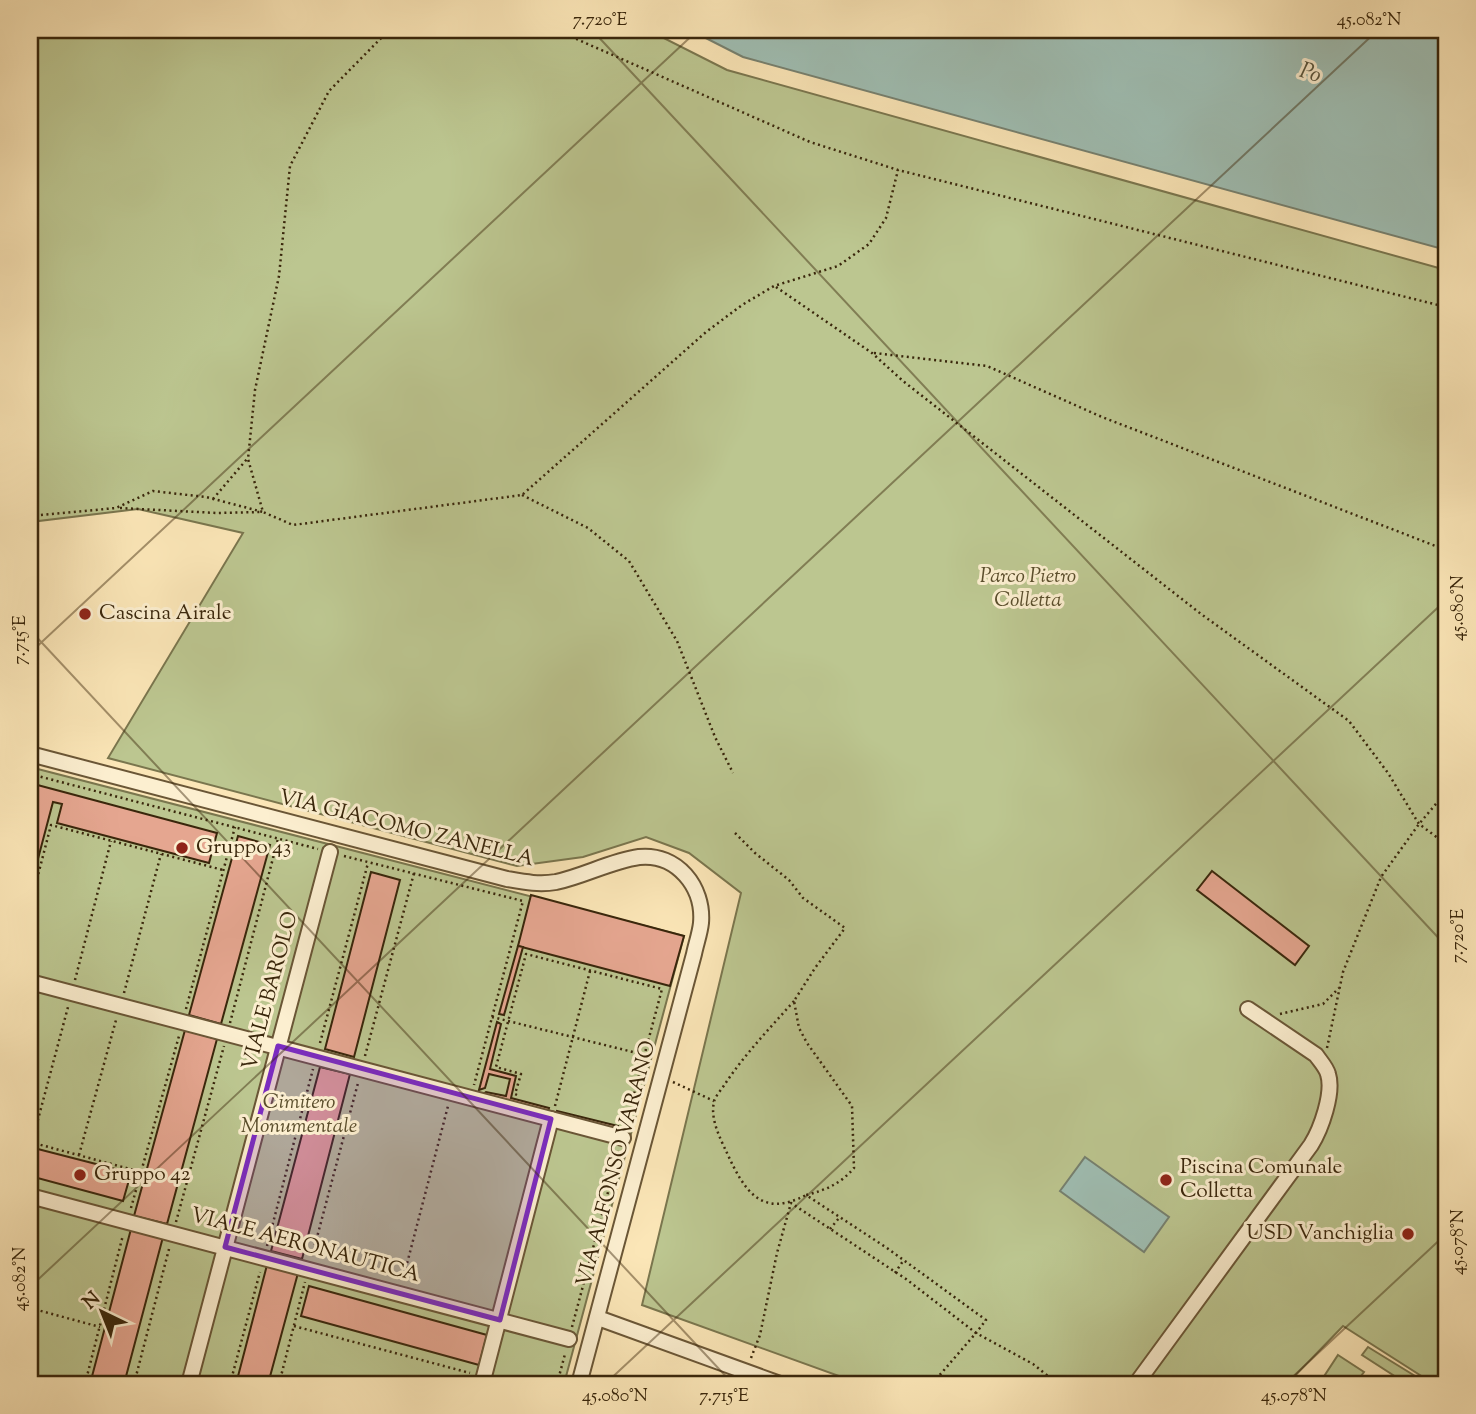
<svg xmlns="http://www.w3.org/2000/svg" width="1476" height="1414" font-family="'Sorts Mill Goudy',serif">
<style>
.green{fill:#bcc690;stroke:#7a764e;stroke-width:2}
.water{fill:#9fbeb3;stroke:#768170;stroke-width:2}
.building{fill:#e5a690;stroke:#39260b;stroke-width:2}
.lines{fill:none;stroke-linecap:round;stroke-linejoin:round}
.street-casing{stroke:#6a5636;stroke-width:18}
.path{stroke:#39260b;stroke-width:2.5;stroke-dasharray:2 3.5;stroke-linecap:butt}
.street{stroke:#fcefd0;stroke-width:14}
.marked{fill:#7b2cbf;fill-opacity:0.2;stroke:#7b2cbf;stroke-width:5;stroke-linejoin:round}
.ticks{fill:none;stroke:#39260b;stroke-width:2;stroke-opacity:0.45}
.poi-dot{fill:#8f2418;stroke:#fcefd0;stroke-width:2.5}
.labels{text-anchor:middle;dominant-baseline:central;stroke-width:6;stroke-linejoin:round;paint-order:stroke}
.park-label{font-size:21px;font-style:italic;fill:#5a4e2c;stroke:#fcefd0}
.poi-label{font-size:21px;fill:#39260b;stroke:#fcefd0;text-anchor:start}
.street-label{font-size:21px;fill:#39260b;stroke:#fcefd0}
.water-label{font-size:23px;font-style:italic;fill:#58543d;stroke:#fcefd0}
.neatline{fill:none;stroke:#39260b;stroke-width:2.5}
.ticks-label{font-size:18px;text-anchor:middle;fill:#39260b}
</style>
<rect width="100%" height="100%" fill="#fbe6b7"/>
<filter id="stains"><feTurbulence type="fractalNoise" baseFrequency=".00286" numOctaves="4"/><feColorMatrix values="0 0 0 0 .2 0 0 0 0 .09 0 0 0 0 .02 0 0 0 .5 -.17"/></filter>
<radialGradient id="worn" r=".72"><stop offset=".6" stop-color="#630" stop-opacity="0"/><stop offset="1" stop-color="#630" stop-opacity=".3"/></radialGradient>
<g class="green">
<path d="M30,30H648L727,70L1446,270V1384H1434L1343,1326L1287,1384H861L642,1305L741,893L689,853L646,837L583,857L517,866L108,758L243,533L138,509L30,522Z"/>
<path d="M30,767L684,936L564,1384H30Z"/>
<path d="M1368,1347L1428,1384H1407L1362,1355Z"/>
<path d="M1338,1355L1364,1372L1355,1384H1319Z"/>
</g>
<g class="water">
<path d="M690,30H1446V250L743,57Z"/>
<path d="M1085,1157L1169,1217L1144,1252L1060,1191Z"/>
</g>
<g class="building">
<path d="M30,783L217,833L209,863L57,823L62,804L53,802L30,889Z"/>
<path d="M238,836L270,845L221,1024L189,1015Z"/>
<path d="M1212,871L1309,946L1295,965L1197,890Z"/>
<path d="M371,872L400,880L354,1057L325,1049Z"/>
<path d="M531,895L684,936L670,986L518,946Z"/>
<path d="M518,946L523,947L504,1015L499,1014Z"/>
<path d="M497,1022L501,1024L490,1069L516,1076L511,1098L549,1108L548,1112L482,1095L486,1092L506,1096L510,1079L489,1074L485,1088L479,1090Z"/>
<path d="M185,1030L217,1039L167,1224L134,1216Z"/>
<path d="M320,1067L350,1074L302,1259L271,1251Z"/>
<path d="M557,1111L618,1126L617,1130L556,1114Z"/>
<path d="M30,1147L131,1173L123,1201L30,1176Z"/>
<path d="M131,1229L163,1237L124,1384H90Z"/>
<path d="M267,1265L298,1273L268,1384H236Z"/>
<path d="M309,1286L487,1335L479,1365L301,1316Z"/>
</g>
<g class="lines">
<g class="street-casing">
<g id="street">
<path d="M30,754L507,879C524,882 539,885 556,882C584,876 611,861 639,857C677,853 704,887 701,923C700,933 696,944 694,954L579,1384"/>
<path d="M30,982L623,1138"/>
<path d="M30,1196L569,1339"/>
<path d="M598,1318L780,1384"/>
<path d="M189,1384L330,852"/>
<path d="M482,1384L551,1119"/>
<path d="M1136,1384L1311,1145C1321,1129 1334,1093 1328,1074C1326,1067 1320,1061 1316,1055L1248,1009"/>
</g>
</g>
<g class="path">
<path d="M389,30L329,91L290,166L279,276L255,390L248,459L263,512L293,525L522,495L706,332L742,305L774,286L838,266L869,244L886,218L898,170"/>
<path d="M556,30L810,142L898,170L1446,307"/>
<path d="M30,41L39,30"/>
<path d="M776,287L872,353L903,381L1201,614L1349,721L1388,773L1419,824L1446,844"/>
<path d="M874,353L987,366L1102,417L1446,550"/>
<path d="M522,495L588,528L629,561L677,641L715,737L733,773"/>
<path d="M213,499L247,459"/>
<path d="M120,508L217,513L260,512"/>
<path d="M30,516L116,508L153,491L206,497L263,512"/>
<path d="M30,774L318,849"/>
<path d="M735,833L755,853L789,880L803,898L845,928L815,968L794,1001L799,1028L807,1043L852,1106L854,1168C840,1184 826,1190 806,1195L887,1248L986,1320L976,1333L1033,1364L1058,1384"/>
<path d="M344,856L523,901L474,1085"/>
<path d="M30,906L51,825L223,870"/>
<path d="M75,980L111,841"/>
<path d="M124,993L161,854"/>
<path d="M794,1001C770,1028 745,1054 725,1084C722,1089 715,1096 714,1102C710,1119 720,1138 727,1153C744,1190 761,1219 806,1195"/>
<path d="M186,1009L235,827"/>
<path d="M1280,1014L1323,1004L1339,988"/>
<path d="M492,1017L645,1055"/>
<path d="M230,1023L278,839"/>
<path d="M320,1043L368,863"/>
<path d="M1327,1048L1343,972L1381,877L1419,824L1446,792"/>
<path d="M365,1056L414,873"/>
<path d="M673,1082L714,1101"/>
<path d="M517,1095L515,1094L521,1074L496,1067L526,954L662,989L626,1124"/>
<path d="M555,1106L590,971"/>
<path d="M30,1142L141,1172"/>
<path d="M32,1142L68,1007"/>
<path d="M79,1155L116,1020"/>
<path d="M131,1208L179,1036"/>
<path d="M176,1222L224,1046"/>
<path d="M830,1229L839,1218"/>
<path d="M267,1246L313,1069"/>
<path d="M312,1256L358,1083"/>
<path d="M895,1273L903,1261"/>
<path d="M403,1279L448,1106"/>
<path d="M30,1308L100,1327"/>
<path d="M294,1326L470,1373"/>
<path d="M572,1327L619,1151"/>
<path d="M751,1358L760,1335L777,1253L791,1203L906,1279L976,1333L932,1384"/>
<path d="M85,1384L123,1235"/>
<path d="M134,1384L169,1249"/>
<path d="M230,1384L260,1272"/>
<path d="M279,1384L305,1282"/>
<path d="M557,1384L565,1354"/>
</g>
<use href="#street" class="street"/>
</g>
<path class="marked" d="M278,1046L551,1119L500,1320L225,1247Z"/>
<path class="ticks" d="M592,30L1446,946M30,630L733,1384M30,653L698,30M30,1287L1378,30M605,1384L1446,600M1285,1384L1446,1234"/>
<g class="poi-dot">
<circle cx="85" cy="614" r="7"/>
<circle cx="182" cy="848" r="7"/>
<circle cx="80" cy="1175" r="7"/>
<circle cx="1166" cy="1180" r="7"/>
<circle cx="1408" cy="1234" r="7"/>
</g>
<g class="labels">
<g class="park-label">
<text x="1028" y="577">Parco Pietro<tspan x="1028" dy="24">Colletta</tspan></text>
<text x="299" y="1103">Cimitero<tspan x="299" dy="24">Monumentale</tspan></text>
</g>
<g class="poi-label">
<text x="99" y="614">Cascina Airale</text>
<text x="196" y="848">Gruppo 43</text>
<text x="1180" y="1168">Piscina Comunale<tspan x="1180" dy="24">Colletta</tspan></text>
<text x="94" y="1175">Gruppo 42</text>
<text x="1394" y="1234" text-anchor="end">USD Vanchiglia</text>
</g>
<g class="street-label">
<text transform="translate(406 829) rotate(14)">VIA GIACOMO ZANELLA</text>
<text transform="translate(271 991) rotate(-75)">VIALE BAROLO</text>
<text transform="translate(617 1164) rotate(-75)">VIA ALFONSO VARANO</text>
<text transform="translate(305 1246) rotate(15)">VIALE AERONAUTICA</text>
</g>
<g class="water-label">
<text transform="translate(1310 74) rotate(18)">Po</text>
</g>
</g>
<rect width="1476" height="1414" fill="none" stroke="#fbe6b7" stroke-width="77"/>
<g transform="translate(102 1312) rotate(317)" stroke="#fcefd0" stroke-width="5" paint-order="stroke">
<path d="M0-5L12 26L0 18L-12 26Z" fill="#39260b"/>
<text y="-10" font-size="19" font-weight="bold" text-anchor="middle" fill="#39260b">N</text>
</g>
<rect x="38" y="38" width="1400" height="1338" class="neatline"/>
<g class="ticks-label">
<text x="600" y="25">7.720°E</text>
<text x="1369" y="25">45.082°N</text>
<text transform="translate(1457 608) rotate(-90)" y="6">45.080°N</text>
<text transform="translate(19 640) rotate(-90)" y="6">7.715°E</text>
<text transform="translate(1457 936) rotate(-90)" y="6">7.720°E</text>
<text transform="translate(1457 1242) rotate(-90)" y="6">45.078°N</text>
<text transform="translate(19 1279) rotate(-90)" y="6">45.082°N</text>
<text x="615" y="1401">45.080°N</text>
<text x="724" y="1401">7.715°E</text>
<text x="1294" y="1401">45.078°N</text>
</g>
<rect width="100%" height="100%" filter="url(#stains)"/>
<rect width="100%" height="100%" fill="url(#worn)"/>
</svg>
